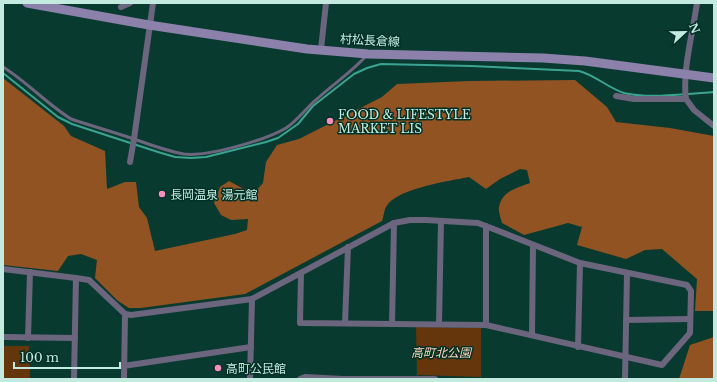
<svg xmlns="http://www.w3.org/2000/svg" width="717" height="382" font-family="'Libre Baskerville','Noto Sans JP',serif">
<style>
.green{fill:#65350c}
.forest{fill:#925322}
.lines{fill:none;stroke-linecap:round;stroke-linejoin:round}
.stream{stroke:#3aa491;stroke-width:2}
.service{stroke:#6b657e;stroke-width:3}
.minor{stroke:#6b657e;stroke-width:6}
.secondary{stroke:#8b81aa;stroke-width:9}
.poi-dot{fill:#fe8ebb;stroke:#003026;stroke-width:1.5}
.labels{text-anchor:middle;dominant-baseline:central;stroke-width:3;stroke-linejoin:round;paint-order:stroke}
.street-label{font-size:12px;fill:#c2eade;stroke:#003026}
.poi-label{font-size:12px;fill:#c2eade;stroke:#003026;text-anchor:start}
.park-label{font-size:12px;font-style:italic;fill:#fdd7be;stroke:#003026}
</style>
<rect width="100%" height="100%" fill="#093a30"/>
<g class="green">
<path d="M416,327L481,328V377L417,375Z"/>
<path d="M3,346H29L30,379H3Z"/>
</g>
<g class="forest">
<path d="M3,78L64,126L71,136L105,151L107,189L125,182H136L139,207L147,218L155,251L235,234L247,230L248,219L231,220L221,215L214,203L220,187L229,181L242,188L255,192L263,183L266,162L277,145L299,139L382,97L397,84L469,81L575,80L607,107L616,122L670,128L714,136V311H695L697,279L662,249L645,250L626,259L577,245L582,227L568,223L524,235L502,223C501,218 498,212 499,207C502,191 517,188 530,183L527,170L520,169L500,179L486,189L469,177C449,181 401,188 388,204C384,208 384,216 382,221L245,294L141,308H129L118,301L95,278L97,260L81,254L68,256L58,271L3,265Z"/>
<path d="M714,337V379H679L690,345Z"/>
</g>
<g class="lines">
<path class="stream" d="M3,73L58,117L72,124L158,152L175,157L191,158L206,157L266,142L278,138L298,124L313,106L354,74L367,68L381,64L471,66L579,71C595,75 608,88 624,93C648,99 688,94 714,92"/>
<path class="service" d="M3,67C27,82 47,104 71,119C92,126 113,132 134,139C151,145 167,151 184,154C207,157 266,140 286,128C298,120 306,108 317,99C333,84 352,72 367,55"/>
<g class="minor">
<path d="M121,7L130,3"/>
<path d="M321,49L326,3"/>
<path d="M616,96L634,99H686L694,110L714,126"/>
<path d="M686,99C682,71 693,32 697,3"/>
<path d="M130,162L134,139L153,3"/>
<path d="M3,269L76,278L89,280L125,314L131,315L252,299L394,223L410,220H426L478,223L580,263L687,285L691,291L690,333L662,365L486,325L300,323L301,273"/>
<path d="M626,320L690,319"/>
<path d="M345,323L348,247"/>
<path d="M392,324L394,223"/>
<path d="M439,324L441,221"/>
<path d="M486,325V226"/>
<path d="M532,335L533,245"/>
<path d="M3,337L75,338"/>
<path d="M28,338L30,272"/>
<path d="M578,347L580,263"/>
<path d="M123,366L251,347"/>
<path d="M74,379L76,278"/>
<path d="M124,379L125,314"/>
<path d="M250,379L252,299"/>
<path d="M300,379L305,377L343,379H435"/>
<path d="M625,379L627,273"/>
</g>
<path class="secondary" d="M27,3L149,25L307,49L368,54L543,58L585,61L714,78"/>
</g>
<g class="poi-dot">
<circle cx="330" cy="121" r="4"/>
<circle cx="162" cy="194" r="4"/>
<circle cx="218" cy="368" r="4"/>
</g>
<g class="labels">
<g class="street-label">
<text transform="translate(370 40) rotate(3)">村松長倉線</text>
</g>
<g class="poi-label">
<text x="338" y="114">FOOD &amp; LIFESTYLE<tspan x="338" dy="14">MARKET LIS</tspan></text>
<text x="170" y="194">長岡温泉 湯元館</text>
<text x="226" y="368">高町公民館</text>
</g>
<g class="park-label">
<text x="441" y="352">高町北公園</text>
</g>
</g>
<rect width="717" height="382" fill="none" stroke="#c2eade" stroke-width="8"/>
<g transform="translate(685 32) rotate(68)" stroke="#003026" stroke-width="3" paint-order="stroke">
<path d="M0-3L7 15L0 10L-7 15Z" fill="#c2eade"/>
<text y="-6" font-size="11" font-weight="bold" text-anchor="middle" fill="#c2eade">N</text>
</g>
<path d="M14 362v6h106v-6" fill="none" stroke="#c2eade" stroke-width="2"/>
<text x="20" y="362" font-size="12" fill="#c2eade" stroke="#003026" stroke-width="3" paint-order="stroke">100 m</text>
</svg>
